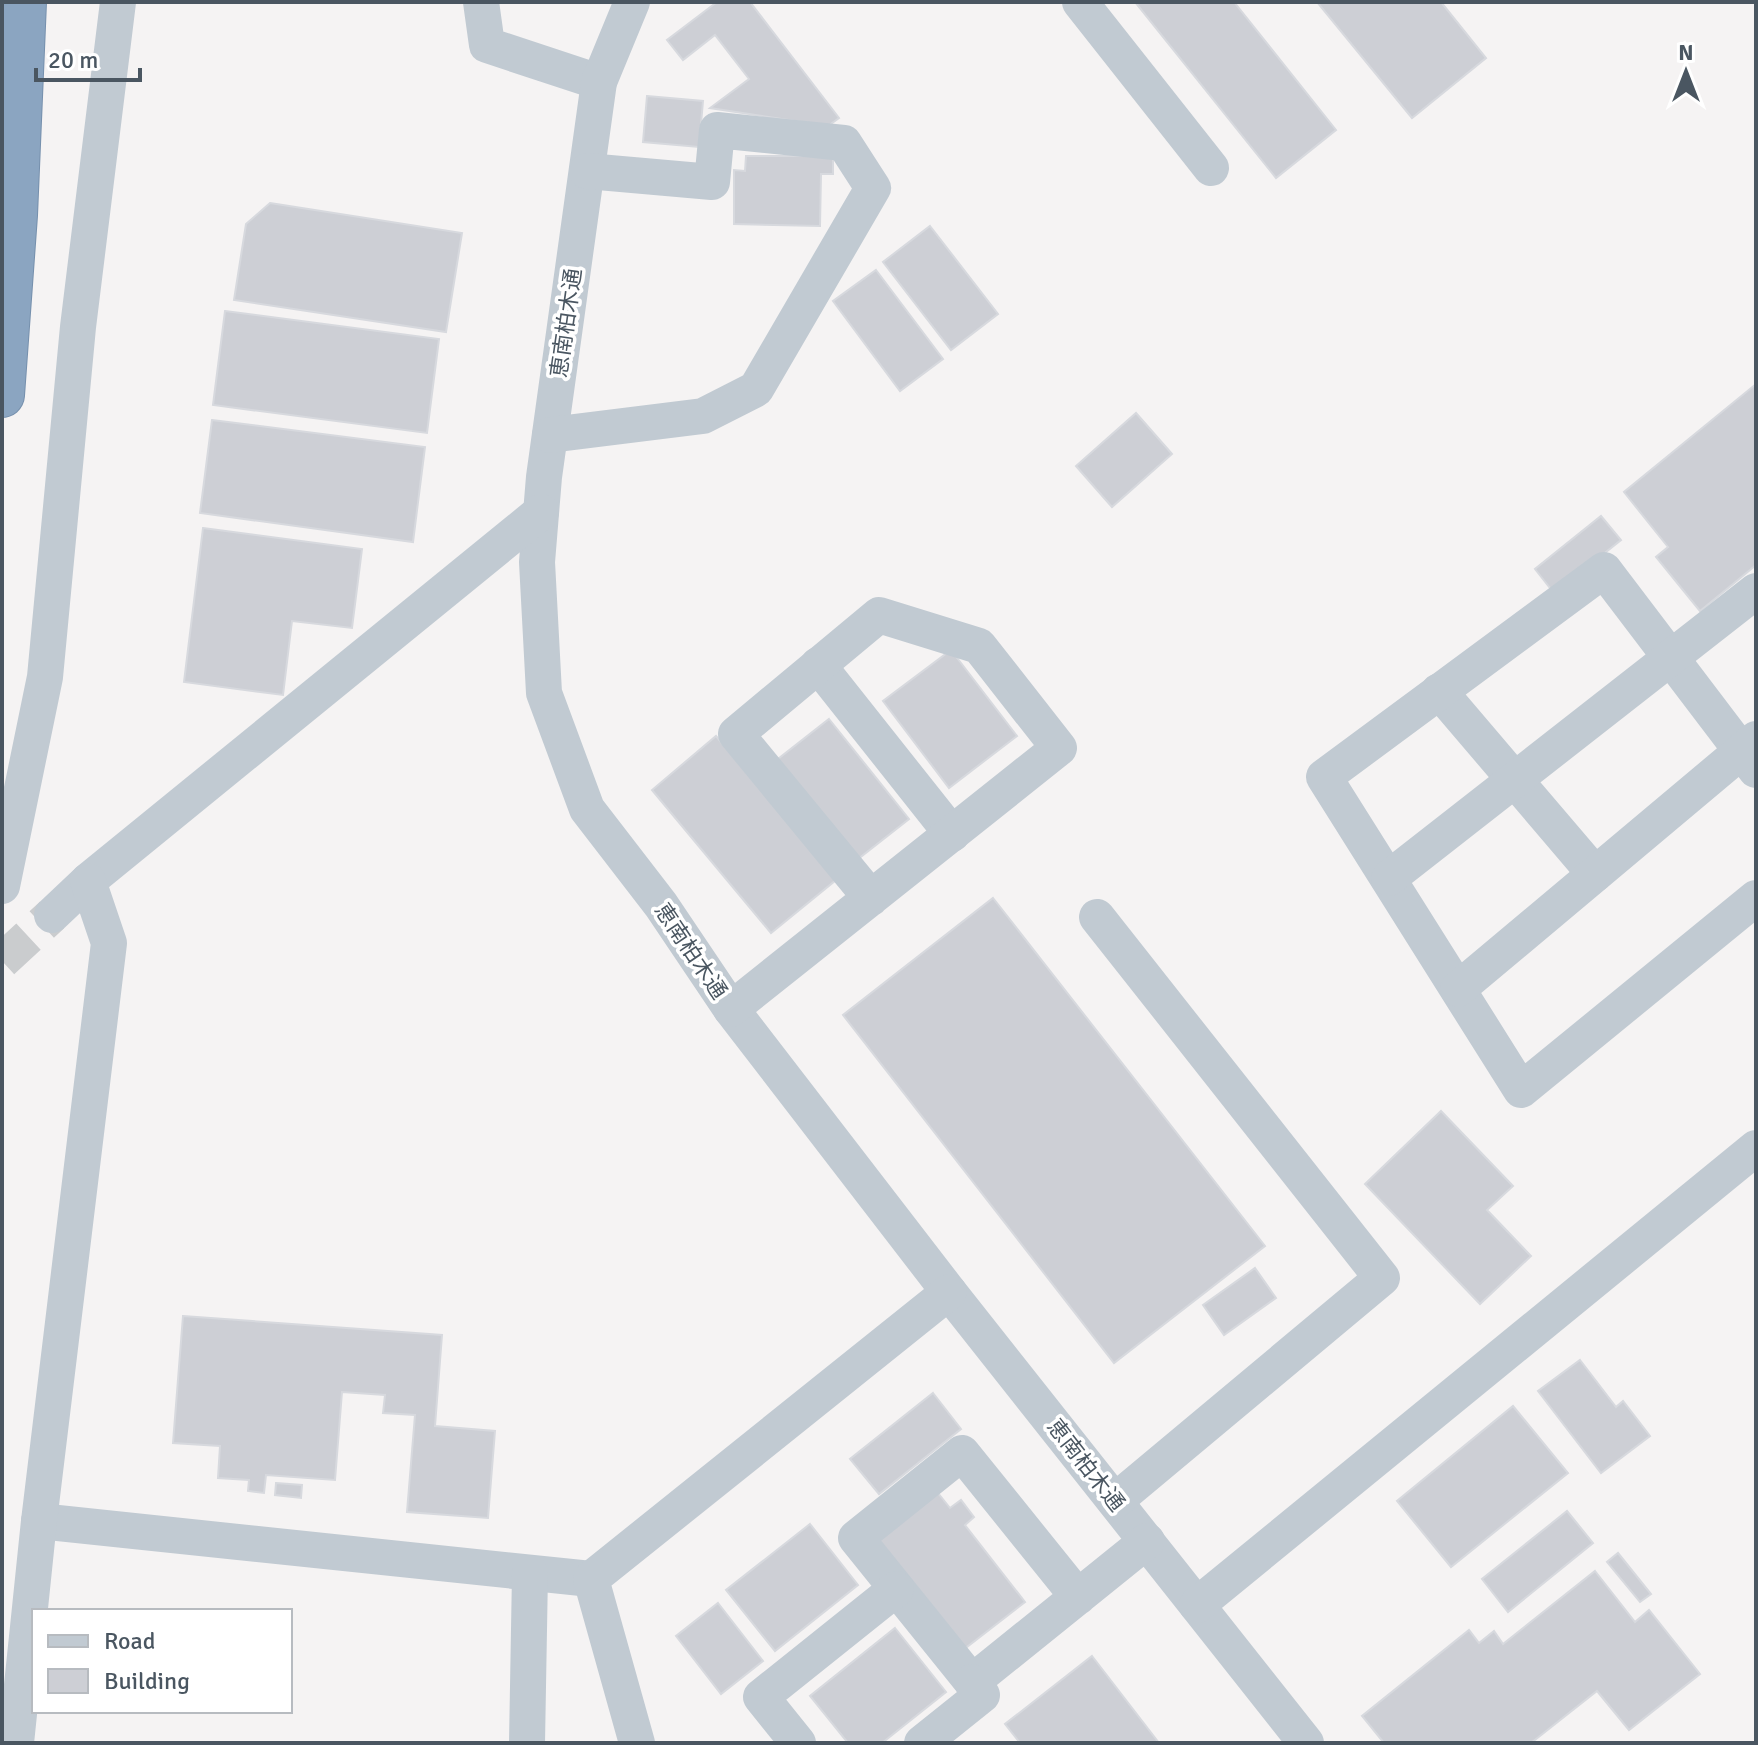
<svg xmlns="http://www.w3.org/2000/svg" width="1758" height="1745" font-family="Signika,'Noto Sans JP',sans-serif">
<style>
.building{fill:#cdcfd5;stroke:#d7d9de;stroke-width:2}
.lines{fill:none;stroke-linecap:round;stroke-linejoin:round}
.minor-tunnel{stroke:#caccce;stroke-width:36;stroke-dasharray:36 18;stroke-linecap:butt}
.highway-casing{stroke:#7690ad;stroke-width:46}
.minor{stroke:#c1cad2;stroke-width:36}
.highway{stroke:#8ba5c1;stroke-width:44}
.labels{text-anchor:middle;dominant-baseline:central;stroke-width:7;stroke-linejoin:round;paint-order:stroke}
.street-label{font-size:22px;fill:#4a5661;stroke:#fff}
</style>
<rect width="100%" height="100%" fill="#f5f3f3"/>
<g class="building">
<path d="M717,2H750L839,118L828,126L710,108L749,79L715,35L683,60L667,40Z"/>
<path d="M1135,2H1234L1336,130L1276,178Z"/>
<path d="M1317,2H1441L1486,58L1412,118Z"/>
<path d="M647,96L703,101L699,147L643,142Z"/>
<path d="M746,156H833V174H821L820,226L734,224V170L745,171Z"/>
<path d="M270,203L462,233L446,332L234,300L246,224Z"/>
<path d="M930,226L998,314L951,350L883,262Z"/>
<path d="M876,270L943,359L900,391L833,301Z"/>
<path d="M225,311L439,339L427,433L213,405Z"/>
<path d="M1756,384V565L1700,611L1656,557L1668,547L1624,492Z"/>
<path d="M1136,413L1172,454L1112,507L1076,466Z"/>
<path d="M212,420L425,447L413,542L200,513Z"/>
<path d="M1601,516L1621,540L1554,593L1535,569Z"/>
<path d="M203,528L362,549L352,628L292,621L283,695L184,682Z"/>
<path d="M951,650L1017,736L949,788L883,701Z"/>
<path d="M829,719L909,819L858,859L778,759Z"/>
<path d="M716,736L836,880L771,933L652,790Z"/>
<path d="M993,898L1265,1246L1114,1363L843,1015Z"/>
<path d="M1441,1111L1513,1186L1487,1210L1531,1256L1480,1304L1365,1184Z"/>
<path d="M1255,1268L1276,1298L1224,1335L1203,1305Z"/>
<path d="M183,1316L442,1335L435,1426L495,1431L488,1518L407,1512L415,1415L383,1413L385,1395L342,1392L335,1480L266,1475L264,1493L248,1491L249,1480L218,1478L220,1446L173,1443Z"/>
<path d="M1580,1360L1616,1407L1623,1401L1650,1436L1601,1473L1538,1391Z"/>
<path d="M933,1393L961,1429L879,1494L850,1459Z"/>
<path d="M1513,1406L1568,1473L1451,1567L1397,1501Z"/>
<path d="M276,1483L302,1485L301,1498L275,1495Z"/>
<path d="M938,1493L950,1508L961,1500L974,1517L965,1525L1025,1602L963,1650L877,1539Z"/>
<path d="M1567,1511L1593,1543L1508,1612L1482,1579Z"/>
<path d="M810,1524L858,1585L775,1651L726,1590Z"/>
<path d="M1618,1553L1651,1594L1640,1602L1607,1562Z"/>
<path d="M1595,1571L1635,1622L1649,1610L1700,1674L1629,1730L1597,1691L1531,1743H1384L1362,1716L1469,1630L1479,1643L1494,1631L1503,1644Z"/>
<path d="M718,1603L763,1661L721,1694L676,1636Z"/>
<path d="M895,1628L946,1692L882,1743H848L810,1696Z"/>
<path d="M1092,1656L1159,1743H1020L1005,1724Z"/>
</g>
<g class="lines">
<path class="minor-tunnel" d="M2,961L52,915"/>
<g class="highway-casing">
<path id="highway" d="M2,395L15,215L24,2"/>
</g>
<g class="minor">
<path d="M481,2L487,45L599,82"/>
<path d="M632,2L599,82L544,477L537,562L544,693L587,809L661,905L731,1009L949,1292L1306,1743"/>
<path d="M1080,2L1211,168"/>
<path d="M550,435L703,416L756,389L873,188L844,143L717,130L712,182L587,171"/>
<path d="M818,665L952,834"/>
<path d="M1439,691L1595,874"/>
<path d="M1756,770L1604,570L1324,777L1521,1090L1756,898"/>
<path d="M1389,878L1756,591"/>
<path d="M2,886L45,677L78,327L118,2"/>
<path d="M52,915L88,881L541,512"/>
<path d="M1097,917L1382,1278L1115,1501"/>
<path d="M1458,989L1756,739"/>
<path d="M731,1009L1059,748L979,646L879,615L736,734L871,898"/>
<path d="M39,1521L591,1579"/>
<path d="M1078,1597L962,1453L856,1538L972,1682L1147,1541"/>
<path d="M1197,1605L1756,1148"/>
<path d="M16,1743L39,1521L109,943L88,881"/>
<path d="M527,1743L530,1573"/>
<path d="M637,1743L591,1579L949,1292"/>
<path d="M798,1743L761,1697L896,1589"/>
<path d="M922,1743L982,1695L972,1682"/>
</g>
<use href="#highway" class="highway"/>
</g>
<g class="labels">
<g class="street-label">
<text transform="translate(566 323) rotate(-82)">恵南柏木通</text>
<text transform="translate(691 951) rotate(56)">恵南柏木通</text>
<text transform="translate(1086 1465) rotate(52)">恵南柏木通</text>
</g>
</g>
<rect width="1758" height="1745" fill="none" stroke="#4a5661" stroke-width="8"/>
<rect x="32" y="1609" width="260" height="104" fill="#ffffff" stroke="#b7bbc0" stroke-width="2"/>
<rect x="48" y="1635" width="40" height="12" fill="#c1cad2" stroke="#b7bbc0" stroke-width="2"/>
<text x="104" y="1649" font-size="24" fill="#4a5661">Road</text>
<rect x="48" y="1669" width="40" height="24" fill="#cdcfd5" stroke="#b7bbc0" stroke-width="2"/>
<text x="104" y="1689" font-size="24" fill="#4a5661">Building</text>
<g transform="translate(1686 72)" stroke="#ffffff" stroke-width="6" paint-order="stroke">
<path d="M0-6L14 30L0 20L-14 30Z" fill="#4a5661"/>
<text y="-12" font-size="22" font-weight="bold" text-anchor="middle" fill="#4a5661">N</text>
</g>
<path d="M36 68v12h104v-12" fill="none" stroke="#4a5661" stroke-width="4"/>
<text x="48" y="68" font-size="24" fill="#4a5661" stroke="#ffffff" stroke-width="6" paint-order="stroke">20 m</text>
</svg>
